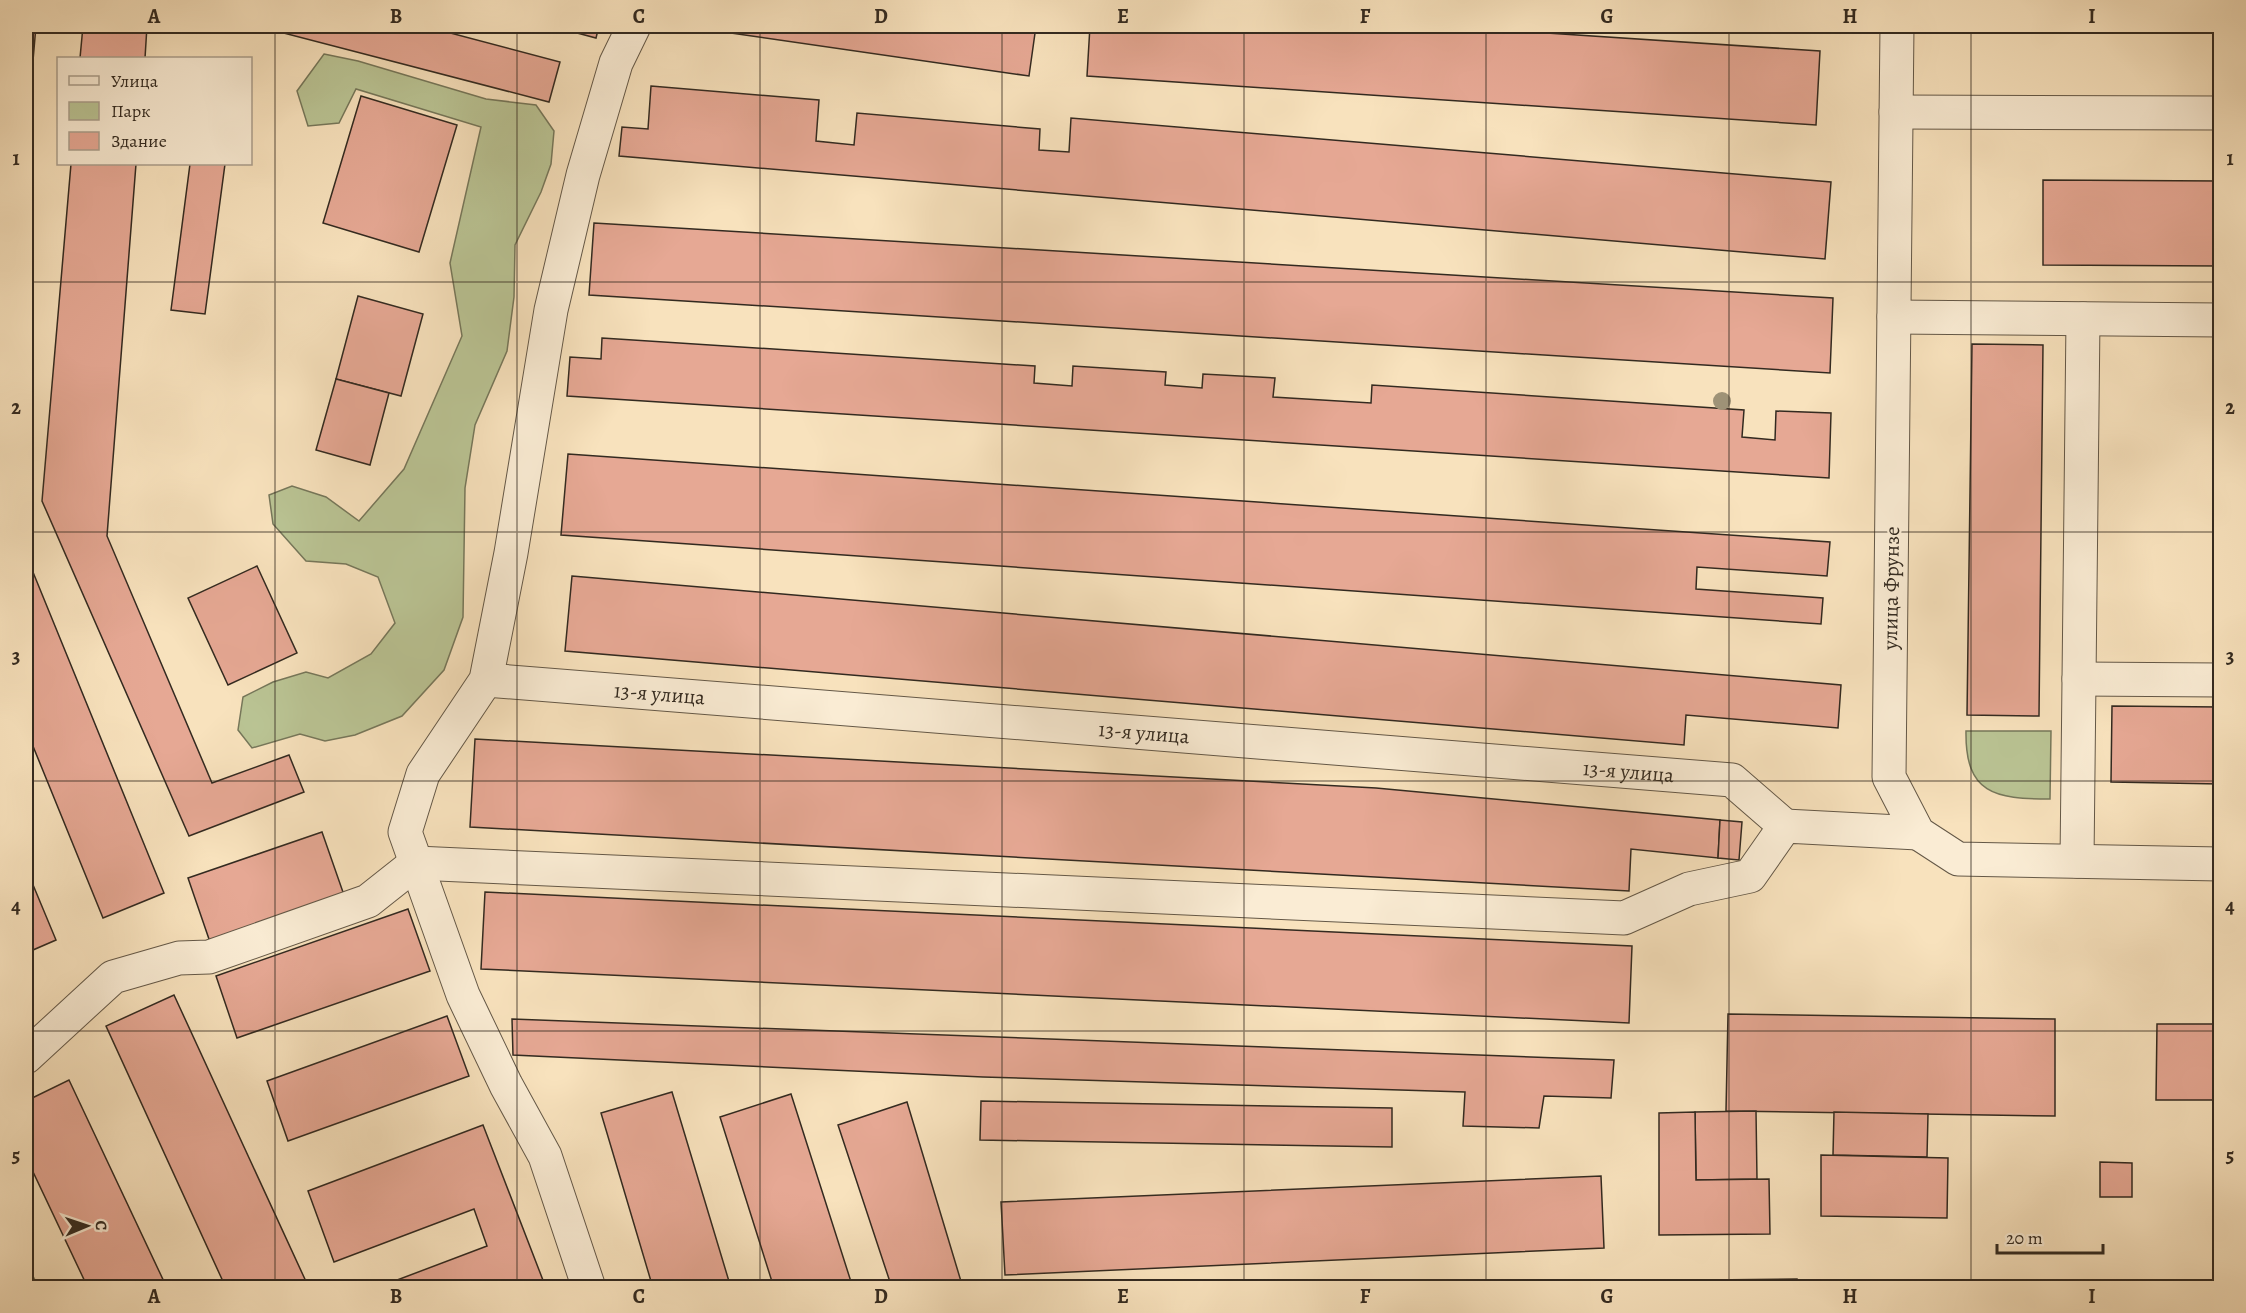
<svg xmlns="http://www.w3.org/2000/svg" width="2246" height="1313" font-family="Alegreya,serif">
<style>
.green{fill:#bac494;stroke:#76775a;stroke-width:1.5}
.building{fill:#e6a894;stroke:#332a20;stroke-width:1.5}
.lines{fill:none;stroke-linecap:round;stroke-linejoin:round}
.minor-casing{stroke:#645847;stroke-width:35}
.minor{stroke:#faecd4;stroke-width:33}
.tree{fill:#9e9277}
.grid{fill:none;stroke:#332a20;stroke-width:1.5;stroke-opacity:0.55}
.labels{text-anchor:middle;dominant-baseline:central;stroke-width:4.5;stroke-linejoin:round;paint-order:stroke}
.street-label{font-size:21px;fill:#332a20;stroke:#faecd4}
.neatline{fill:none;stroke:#332a20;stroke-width:2}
.grid-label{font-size:20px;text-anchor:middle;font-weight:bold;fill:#332a20}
</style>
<rect width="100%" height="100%" fill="#f8e2bd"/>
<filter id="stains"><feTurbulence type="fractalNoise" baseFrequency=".00333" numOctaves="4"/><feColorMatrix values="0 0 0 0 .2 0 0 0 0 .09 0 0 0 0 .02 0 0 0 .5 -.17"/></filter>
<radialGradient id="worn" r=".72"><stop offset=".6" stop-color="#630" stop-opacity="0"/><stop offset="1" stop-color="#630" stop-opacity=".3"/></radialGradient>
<g class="green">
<path d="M324,54L358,61L486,99L536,105L554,131L551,164L541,192L515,245L514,297L507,351L475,425L465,488L463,617L444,670L402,716L355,735L325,741L300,734L252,748L238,730L243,697L273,682L306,672L328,678L371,654L395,623L378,577L346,564L306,561L273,524L269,495L292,486L326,497L359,521L404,469L462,336L450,263L481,127L356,89L339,123L308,126L297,91Z"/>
<path d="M1966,731H2051L2050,799C1995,799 1965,794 1966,731Z"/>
<path d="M26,1264L39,1287H26Z"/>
</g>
<g class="building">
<path d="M26,26H36L30,95H26Z"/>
<path d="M83,26H147L145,58H80Z"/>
<path d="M273,26H424L560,62L549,102L272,30Z"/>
<path d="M551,26H599L596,38Z"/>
<path d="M682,26H1036L1029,76Z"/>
<path d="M1090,26H1439L1820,51L1816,125L1087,76Z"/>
<path d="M651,86L819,100L816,141L854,145L857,113L1040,129L1039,150L1069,152L1071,118L1831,182L1825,259L619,156L622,127L648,129Z"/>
<path d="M361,96L457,125L419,252L323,223Z"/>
<path d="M26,136H28L26,162Z"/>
<path d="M71,164H136L107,536L212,783L289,755L304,792L189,836L42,501Z"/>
<path d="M190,164H225L205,314L171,310Z"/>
<path d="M2043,180L2220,181V266L2043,265Z"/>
<path d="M594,223L1833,298L1830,373L589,295Z"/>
<path d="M358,296L423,314L401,396L336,379Z"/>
<path d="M602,338L1035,366L1034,383L1072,386L1073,366L1166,372L1165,385L1202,388L1203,374L1275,378L1273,397L1371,403L1372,385L1744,410L1742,437L1775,440L1776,411L1831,413L1829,478L567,396L570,357L601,359Z"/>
<path d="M1972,344L2043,345L2039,716L1967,715Z"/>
<path d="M336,379L389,393L370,465L316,450Z"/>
<path d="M568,454L1830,542L1827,576L1697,567L1696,589L1823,598L1821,624L561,535Z"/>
<path d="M26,555L164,893L103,918L26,729Z"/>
<path d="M257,566L297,653L228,685L188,598Z"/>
<path d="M572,576L1841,685L1838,728L1686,715L1684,745L565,651Z"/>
<path d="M2112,706L2220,707V784L2111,782Z"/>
<path d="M475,739L1376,788L1720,820L1718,858L1631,849L1629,891L470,827Z"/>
<path d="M1720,820L1742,822L1739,860L1718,858Z"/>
<path d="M322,832L344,895L210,942L188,878Z"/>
<path d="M26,868L56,940L26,953Z"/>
<path d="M485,892L1632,946L1629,1023L481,969Z"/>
<path d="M408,909L430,971L237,1038L216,976Z"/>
<path d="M174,995L309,1288H226L106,1026Z"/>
<path d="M1728,1014L2055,1019V1116L1726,1111Z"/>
<path d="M447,1016L469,1076L288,1141L267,1081Z"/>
<path d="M512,1019L1614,1060L1611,1098L1544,1096L1539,1128L1463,1126L1465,1092L983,1077L513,1055Z"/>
<path d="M2157,1024H2220V1100H2156Z"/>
<path d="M69,1080L167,1288H88L26,1157V1101Z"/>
<path d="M672,1092L731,1288H653L601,1113Z"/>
<path d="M791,1094L853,1288H774L720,1117Z"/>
<path d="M981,1101L1392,1108V1147L980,1140Z"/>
<path d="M907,1102L963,1288H892L838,1125Z"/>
<path d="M1756,1111L1757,1179L1696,1180L1695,1112Z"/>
<path d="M1695,1112L1696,1180L1769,1179L1770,1234L1659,1235V1113Z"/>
<path d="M1834,1112L1928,1114L1927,1157L1833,1155Z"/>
<path d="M483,1125L546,1288H376L487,1246L474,1209L334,1262L308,1191Z"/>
<path d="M1821,1155L1948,1158L1947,1218L1821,1216Z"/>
<path d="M2100,1162L2132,1163V1197H2100Z"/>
<path d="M1601,1176L1604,1248L1005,1275L1001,1202Z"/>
<path d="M1797,1279V1288H1707V1280Z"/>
</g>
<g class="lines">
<g class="minor-casing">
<g id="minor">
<path d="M1897,26L1889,777L1918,833L1958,859L2220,864"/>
<path d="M1896,112L2220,113"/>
<path d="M1894,317L2220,320"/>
<path d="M2079,679L2220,680"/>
<path id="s1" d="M486,680L1732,780L1785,826"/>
<path d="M2077,861L2083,319"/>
<path d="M26,1057L113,977L179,958L209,957L368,901L416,863L1624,918L1689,889L1750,876L1785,826L1918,833"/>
<path d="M589,1288L545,1156L506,1085L463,995L405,832L423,774L486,680L511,553L551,310L583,175L616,63L634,26"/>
</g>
</g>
<use href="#minor" class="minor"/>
</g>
<circle class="tree" cx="1722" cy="401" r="9"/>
<path class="grid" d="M275,26V1288M517,26V1288M760,26V1288M1002,26V1288M1244,26V1288M1486,26V1288M1729,26V1288M1971,26V1288M26,282H2220M26,532H2220M26,781H2220M26,1031H2220"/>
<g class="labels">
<g class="street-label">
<text transform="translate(1891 588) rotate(-89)">улица Фрунзе</text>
<text stroke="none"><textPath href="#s1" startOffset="174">13-я улица</textPath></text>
<text stroke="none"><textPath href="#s1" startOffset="660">13-я улица</textPath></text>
<text stroke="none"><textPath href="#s1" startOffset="1146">13-я улица</textPath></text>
</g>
</g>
<rect width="2246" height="1313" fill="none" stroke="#f8e2bd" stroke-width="66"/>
<rect x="57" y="57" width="195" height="108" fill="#faecd4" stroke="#aa9e8c" stroke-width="1.5"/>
<rect x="69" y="76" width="30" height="9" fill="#faecd4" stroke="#aa9e8c" stroke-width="1.5"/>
<text x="111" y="87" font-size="18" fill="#332a20">Улица</text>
<rect x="69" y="102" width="30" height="18" fill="#bac494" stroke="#aa9e8c" stroke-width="1.5"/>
<text x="111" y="117" font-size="18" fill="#332a20">Парк</text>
<rect x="69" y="132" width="30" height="18" fill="#e6a894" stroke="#aa9e8c" stroke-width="1.5"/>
<text x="111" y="147" font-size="18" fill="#332a20">Здание</text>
<g transform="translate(87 1226) rotate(88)" stroke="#faecd4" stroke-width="4.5" paint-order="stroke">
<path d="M0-4.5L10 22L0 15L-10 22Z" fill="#332a20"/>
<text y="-9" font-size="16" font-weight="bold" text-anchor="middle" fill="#332a20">С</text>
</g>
<path d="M1997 1244v9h106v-9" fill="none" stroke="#332a20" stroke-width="3"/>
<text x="2006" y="1244" font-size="18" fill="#332a20" stroke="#faecd4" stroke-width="4.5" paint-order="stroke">20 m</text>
<rect x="33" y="33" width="2180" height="1247" class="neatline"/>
<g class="grid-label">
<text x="154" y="23">A</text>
<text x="396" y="23">B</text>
<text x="639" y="23">C</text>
<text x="881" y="23">D</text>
<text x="1123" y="23">E</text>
<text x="1365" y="23">F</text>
<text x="1607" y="23">G</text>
<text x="1850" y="23">H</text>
<text x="2092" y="23">I</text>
<text x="16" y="165">1</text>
<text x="2230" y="165">1</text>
<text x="16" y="414">2</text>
<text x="2230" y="414">2</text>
<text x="16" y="663">3</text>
<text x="2230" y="663">3</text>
<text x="16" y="913">4</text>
<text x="2230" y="913">4</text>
<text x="16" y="1162">5</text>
<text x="2230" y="1162">5</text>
<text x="154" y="1303">A</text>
<text x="396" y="1303">B</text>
<text x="639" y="1303">C</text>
<text x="881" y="1303">D</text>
<text x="1123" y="1303">E</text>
<text x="1365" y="1303">F</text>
<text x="1607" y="1303">G</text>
<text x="1850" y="1303">H</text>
<text x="2092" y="1303">I</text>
</g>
<rect width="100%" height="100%" filter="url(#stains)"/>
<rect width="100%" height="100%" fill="url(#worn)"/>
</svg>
